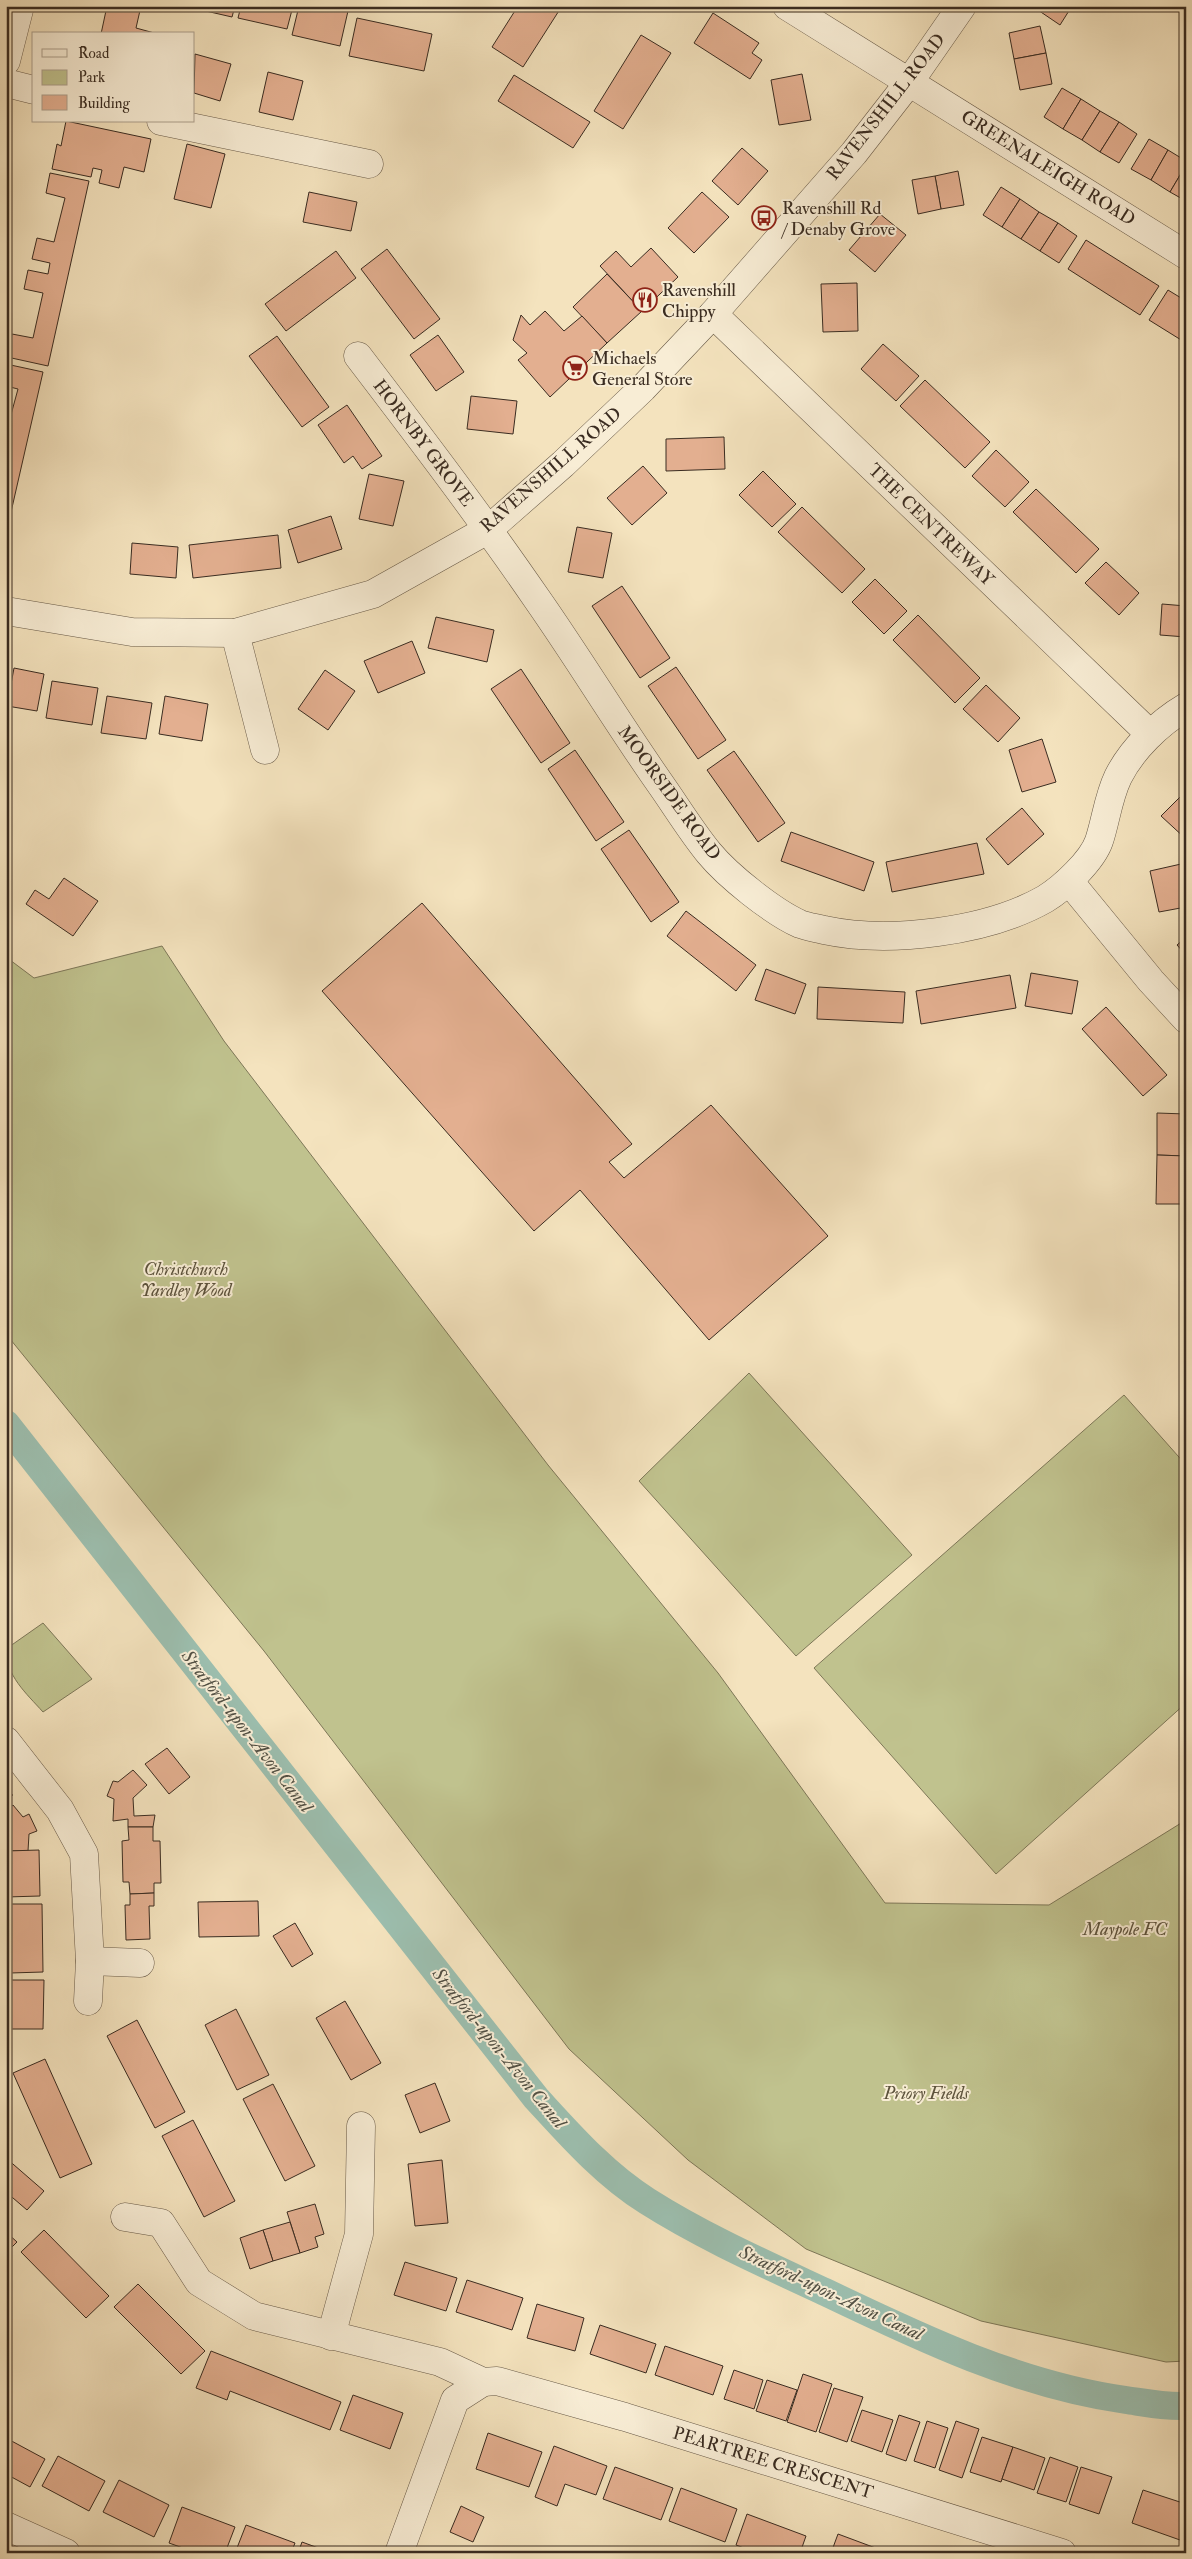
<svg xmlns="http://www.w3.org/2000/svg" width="1192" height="2559" font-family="'IM FELL Double Pica',serif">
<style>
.green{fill:#c0c28e;stroke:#7d7758}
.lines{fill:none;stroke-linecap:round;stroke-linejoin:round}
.canal{stroke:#9cbeae;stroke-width:28}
.building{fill:#e3af90;stroke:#3a2c21}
.minor-casing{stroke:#685a48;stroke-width:29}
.minor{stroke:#f8edd5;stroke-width:28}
.labels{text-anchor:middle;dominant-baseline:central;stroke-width:4;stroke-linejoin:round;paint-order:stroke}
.street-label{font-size:18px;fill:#3a2c21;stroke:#f8edd5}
.poi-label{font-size:18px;fill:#3a2c21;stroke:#f8edd5;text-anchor:start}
.park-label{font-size:18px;font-style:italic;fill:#5c523c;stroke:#f8edd5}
.water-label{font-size:19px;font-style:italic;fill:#525044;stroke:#f8edd5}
</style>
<rect width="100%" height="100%" fill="#f4e3be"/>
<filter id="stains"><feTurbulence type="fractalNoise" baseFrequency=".004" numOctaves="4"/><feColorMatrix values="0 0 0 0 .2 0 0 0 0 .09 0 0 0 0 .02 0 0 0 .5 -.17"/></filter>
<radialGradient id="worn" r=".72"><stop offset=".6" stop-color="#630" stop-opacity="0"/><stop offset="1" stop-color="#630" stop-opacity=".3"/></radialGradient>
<g class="green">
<path d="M162,946L224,1041L548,1465L718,1673L885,1903L1049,1905L1186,1820V2361L1166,2362L981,2321L806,2249L688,2160L569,2049L264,1651L6,1334V957L34,978Z"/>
<path d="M749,1373L912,1555L796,1656L639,1481Z"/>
<path d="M1124,1395L1186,1465V1703L996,1874L814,1668Z"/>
<path d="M43,1623L92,1679L43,1712C26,1693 6,1676 6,1649Z"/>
</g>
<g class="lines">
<path class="canal" d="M6,1424L536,2098C570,2135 604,2174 647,2201C702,2236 765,2264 825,2292C921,2338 1019,2385 1126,2400C1146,2403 1165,2407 1186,2406"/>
</g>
<g class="building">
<path d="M107,6H141L136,28L158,34H101Z"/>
<path d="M184,6H235L232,17Z"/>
<path d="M241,6H293L287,29L238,18Z"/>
<path d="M299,6H328L348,11L340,46L292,35Z"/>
<path d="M518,6H562L523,67L492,47Z"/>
<path d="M1032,6H1072L1060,25Z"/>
<path d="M713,13L759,43L752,53L762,60L750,79L694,43Z"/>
<path d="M357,18L432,34L424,71L349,56Z"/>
<path d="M1040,26L1046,53L1014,59L1009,33Z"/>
<path d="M641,35L671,53L623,129L594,111Z"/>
<path d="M1046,53L1052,84L1020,90L1014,59Z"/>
<path d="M195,54L231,64L220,101L194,93Z"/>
<path d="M268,72L303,81L293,120L259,112Z"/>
<path d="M802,74L811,120L779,125L771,80Z"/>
<path d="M514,75L590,122L573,148L498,101Z"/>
<path d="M1062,88L1081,99L1063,129L1044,117Z"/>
<path d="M1081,99L1100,111L1082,140L1063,129Z"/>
<path d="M1100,111L1119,122L1100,152L1082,140Z"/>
<path d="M66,121L151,139L144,172L124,167L119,188L99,183L102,170L93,168L91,177L52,169L57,144L61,146Z"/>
<path d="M1119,122L1137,134L1119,163L1100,152Z"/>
<path d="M1149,139L1168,150L1151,180L1131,169Z"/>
<path d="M187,144L225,154L211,208L174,199Z"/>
<path d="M742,148L768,171L738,205L712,181Z"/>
<path d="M1168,150L1186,161V165L1170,192L1151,180Z"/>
<path d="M1186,165V201L1170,192Z"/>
<path d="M958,171L964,205L941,209L935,176Z"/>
<path d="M50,173L89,181L48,366L7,357L12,334L33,338L43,293L24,289L28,270L48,274L50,263L32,259L37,238L54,242L65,198L46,193Z"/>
<path d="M935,176L941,209L918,214L912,180Z"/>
<path d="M1001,187L1020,199L1002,227L983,215Z"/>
<path d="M309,192L357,202L351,231L303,222Z"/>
<path d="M702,192L729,217L694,253L668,228Z"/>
<path d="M1020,199L1039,212L1021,239L1002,227Z"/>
<path d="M1039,212L1058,223L1040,251L1021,239Z"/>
<path d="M880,214L906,235L875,272L849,250Z"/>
<path d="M1058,223L1077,236L1059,263L1040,251Z"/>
<path d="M1086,240L1159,286L1140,315L1068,269Z"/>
<path d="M651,248L678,277L642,311L600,266L616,251L631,267Z"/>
<path d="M387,249L440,319L414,339L361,269Z"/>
<path d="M336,251L356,278L286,331L265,304Z"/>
<path d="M607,274L642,311L607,343L573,307Z"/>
<path d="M857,283L858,331L823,332L821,284Z"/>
<path d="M1168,290L1186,301V343L1149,320Z"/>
<path d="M545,311L564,331L582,316L607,343L550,397L518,360L527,353L513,340L521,315L530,325Z"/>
<path d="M438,335L464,372L436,391L410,355Z"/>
<path d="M277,336L329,407L302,427L249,356Z"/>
<path d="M883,344L919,376L896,401L861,369Z"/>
<path d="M6,364L43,372L6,534V433L18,389L6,386Z"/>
<path d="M925,380L990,442L965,468L900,406Z"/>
<path d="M471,396L517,401L513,434L467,429Z"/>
<path d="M347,405L382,456L362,469L353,456L344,463L318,425Z"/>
<path d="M724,437L725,469L666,471V439Z"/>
<path d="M996,450L1029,482L1005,507L972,476Z"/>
<path d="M643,466L667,493L632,525L607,498Z"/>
<path d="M763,471L796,504L772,527L739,495Z"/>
<path d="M369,474L404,481L393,526L359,519Z"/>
<path d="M1036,489L1099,549L1076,573L1013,512Z"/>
<path d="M802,507L865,569L842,593L778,532Z"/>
<path d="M331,516L342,549L298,563L288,530Z"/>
<path d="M577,527L612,533L603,578L568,572Z"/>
<path d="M278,535L281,568L193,578L189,545Z"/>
<path d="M132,543L178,547L176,578L130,574Z"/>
<path d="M1106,562L1139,593L1119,615L1085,583Z"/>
<path d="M875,579L907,611L884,634L852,602Z"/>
<path d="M622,586L670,658L640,678L592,606Z"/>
<path d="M1162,604L1186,606V637L1160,635Z"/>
<path d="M918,615L980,678L955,703L893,640Z"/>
<path d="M436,617L494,630L487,662L428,648Z"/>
<path d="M412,641L425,673L378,693L364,661Z"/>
<path d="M676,667L726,740L698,759L648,686Z"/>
<path d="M14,668L44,674L37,711L7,706Z"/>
<path d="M521,669L570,743L541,763L491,689Z"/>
<path d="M325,670L355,691L328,730L298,709Z"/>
<path d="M52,681L98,688L92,725L46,718Z"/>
<path d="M986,685L1020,718L998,742L963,709Z"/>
<path d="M107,696L152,703L146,739L101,733Z"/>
<path d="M165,696L208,704L202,741L159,734Z"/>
<path d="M1042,739L1056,782L1022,792L1009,750Z"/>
<path d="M575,750L624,822L596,841L548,769Z"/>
<path d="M734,751L785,823L758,842L707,770Z"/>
<path d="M1186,791V839L1161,816Z"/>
<path d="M1022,808L1044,834L1008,865L986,839Z"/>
<path d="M629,830L679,902L651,922L601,849Z"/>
<path d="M791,832L874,862L864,891L781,861Z"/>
<path d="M977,843L984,874L892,892L886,862Z"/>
<path d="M1181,864L1186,887V907L1159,912L1150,871Z"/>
<path d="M64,878L98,901L73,936L26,904L35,890L49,899Z"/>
<path d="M422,903L632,1144L609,1162L624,1178L711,1105L828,1236L709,1340L580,1190L534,1231L322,991Z"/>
<path d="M686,911L756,965L736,991L667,936Z"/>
<path d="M1186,937V955L1177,945Z"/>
<path d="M766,969L806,984L795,1014L755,1000Z"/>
<path d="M1031,973L1078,981L1072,1014L1025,1006Z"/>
<path d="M1010,975L1016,1008L921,1024L916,991Z"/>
<path d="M818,987L905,992L903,1023L817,1019Z"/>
<path d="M1106,1007L1167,1075L1143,1096L1082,1029Z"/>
<path d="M1157,1113L1186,1114V1156L1157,1155Z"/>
<path d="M1157,1155L1186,1156V1204H1156Z"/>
<path d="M167,1748L190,1777L169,1794L145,1764Z"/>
<path d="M133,1770L147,1785L133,1798L134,1816L155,1815L153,1827H128V1819L113,1821L114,1799L107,1796L113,1781L118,1782Z"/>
<path d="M6,1789L13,1795L6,1801Z"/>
<path d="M13,1805L23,1817L29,1814L37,1831L29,1834L28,1851H11L10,1833L6,1829V1811Z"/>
<path d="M128,1827H153V1841H160L161,1883H154V1893L130,1894L129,1882H123L122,1841L129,1840Z"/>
<path d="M39,1850L40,1896L6,1897V1851Z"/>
<path d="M154,1893V1906H149L150,1939L126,1940L125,1905H130V1894Z"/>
<path d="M258,1901L259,1936L199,1937L198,1902Z"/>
<path d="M9,1904H42L43,1972L10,1973Z"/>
<path d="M295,1923L313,1954L292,1967L273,1936Z"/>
<path d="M11,1980H44L43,2029H11V2021H6V2002H11Z"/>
<path d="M345,2001L381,2063L351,2080L316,2018Z"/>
<path d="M236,2009L269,2075L237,2090L205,2025Z"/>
<path d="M137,2020L185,2112L155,2128L107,2036Z"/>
<path d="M45,2059L92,2164L60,2178L13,2073Z"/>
<path d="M435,2083L450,2121L420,2133L405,2095Z"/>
<path d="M273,2084L315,2166L285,2181L243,2099Z"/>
<path d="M193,2120L235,2201L204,2217L162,2136Z"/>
<path d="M6,2158L44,2191L27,2210L6,2192Z"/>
<path d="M442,2160L448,2223L415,2226L408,2164Z"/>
<path d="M315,2204L324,2234L315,2237L318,2247L300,2253L287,2212Z"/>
<path d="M290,2222L300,2253L273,2261L263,2230Z"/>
<path d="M44,2230L109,2296L86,2318L21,2252Z"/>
<path d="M263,2230L273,2261L250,2269L240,2238Z"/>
<path d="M6,2232L17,2242L6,2253Z"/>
<path d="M405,2262L457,2278L446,2311L394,2295Z"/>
<path d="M467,2280L523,2298L512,2330L456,2312Z"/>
<path d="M138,2284L205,2351L181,2374L114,2307Z"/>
<path d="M537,2304L584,2318L575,2351L527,2338Z"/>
<path d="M600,2325L656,2344L646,2373L590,2354Z"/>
<path d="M665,2346L723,2366L713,2395L655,2375Z"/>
<path d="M211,2351L341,2402L330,2430L230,2391L227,2400L196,2388Z"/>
<path d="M734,2370L763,2380L754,2409L724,2399Z"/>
<path d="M803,2374L832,2384L816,2432L787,2422Z"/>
<path d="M767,2380L797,2390L786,2421L756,2411Z"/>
<path d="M834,2388L863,2397L847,2442L819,2432Z"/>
<path d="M353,2395L403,2413L390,2449L340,2430Z"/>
<path d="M862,2410L893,2420L882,2452L851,2441Z"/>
<path d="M899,2415L920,2422L906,2461L886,2454Z"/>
<path d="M927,2421L948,2428L935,2468L914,2461Z"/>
<path d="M956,2421L979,2429L962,2478L939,2470Z"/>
<path d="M488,2433L542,2452L529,2487L476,2469Z"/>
<path d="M982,2437L1013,2447L1001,2482L970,2472Z"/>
<path d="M6,2438L45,2459L30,2487L6,2474Z"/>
<path d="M554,2446L607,2466L596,2495L565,2484L557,2506L535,2497Z"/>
<path d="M1013,2447L1045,2458L1034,2490L1002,2479Z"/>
<path d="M58,2456L105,2481L89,2511L42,2486Z"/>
<path d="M1050,2457L1078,2467L1066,2502L1037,2493Z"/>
<path d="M615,2467L673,2488L661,2520L603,2499Z"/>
<path d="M1081,2467L1112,2477L1099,2514L1069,2504Z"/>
<path d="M119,2480L169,2505L154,2537L103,2512Z"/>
<path d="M681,2488L737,2509L725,2542L669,2521Z"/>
<path d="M1143,2490L1186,2504V2524L1180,2540L1132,2523Z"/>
<path d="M461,2506L484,2517L473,2542L450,2532Z"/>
<path d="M182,2507L235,2527L225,2553H197L169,2543Z"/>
<path d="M747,2514L806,2536L800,2553H757L736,2545Z"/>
<path d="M246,2525L295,2543L291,2553H235Z"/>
<path d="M838,2534L889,2553H831Z"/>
<path d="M302,2542L332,2553H298Z"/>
</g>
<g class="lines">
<g class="minor-casing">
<g id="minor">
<path d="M787,6L1186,255"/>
<path d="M6,61L20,6"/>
<path d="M6,83L34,90"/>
<path d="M161,121L369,164"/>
<path d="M713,314L1150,734"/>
<path d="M358,356C419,436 480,516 537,599C579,659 617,722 659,782C676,806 691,831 709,853C728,876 773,912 800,924C808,927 817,928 824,930C889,944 987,932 1045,899C1063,888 1092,861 1099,841C1106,820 1108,798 1118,777C1132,749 1159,723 1186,707"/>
<path d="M6,611L132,632L235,633L373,594L489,529L563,464L643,388L713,314L854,153L910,81L962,6"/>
<path d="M235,633L265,750"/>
<path d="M1069,881L1151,981L1186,1019"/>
<path d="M6,1741L60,1810L84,1854L90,1961L88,2001"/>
<path d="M90,1961L140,1963"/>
<path d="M125,2217L161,2223L199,2282L254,2316L440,2362L483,2382L497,2381L625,2417L1062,2553"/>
<path d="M331,2336L359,2234L361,2126"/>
<path d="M6,2526L66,2553"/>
<path d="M399,2553L455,2400L483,2382"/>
</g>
</g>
<use href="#minor" class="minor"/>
</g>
<defs>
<g id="bus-ring" transform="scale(1.25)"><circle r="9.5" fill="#f8edd5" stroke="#8f2418" stroke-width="1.5"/><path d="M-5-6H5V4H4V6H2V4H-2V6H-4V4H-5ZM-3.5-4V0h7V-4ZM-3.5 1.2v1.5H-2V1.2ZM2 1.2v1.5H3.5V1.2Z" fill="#8f2418"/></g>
<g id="restaurant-ring" transform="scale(1.25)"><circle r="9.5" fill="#f8edd5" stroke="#8f2418" stroke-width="1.5"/><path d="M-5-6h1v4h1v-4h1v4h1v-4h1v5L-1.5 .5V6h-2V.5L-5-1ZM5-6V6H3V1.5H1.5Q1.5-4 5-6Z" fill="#8f2418"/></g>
<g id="supermarket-ring" transform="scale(1.25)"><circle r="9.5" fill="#f8edd5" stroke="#8f2418" stroke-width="1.5"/><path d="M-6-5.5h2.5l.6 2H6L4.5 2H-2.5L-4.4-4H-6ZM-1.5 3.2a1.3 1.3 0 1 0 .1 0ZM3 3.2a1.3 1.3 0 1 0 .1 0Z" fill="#8f2418"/></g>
</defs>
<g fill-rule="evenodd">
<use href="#bus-ring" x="764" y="218"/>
<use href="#restaurant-ring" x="645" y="300"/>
<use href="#supermarket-ring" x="575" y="368"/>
</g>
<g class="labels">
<g class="street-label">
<text transform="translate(886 107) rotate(-52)">RAVENSHILL ROAD</text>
<text transform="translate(1048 168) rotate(32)">GREENALEIGH ROAD</text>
<text transform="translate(423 443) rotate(53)">HORNBY GROVE</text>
<text transform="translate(551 470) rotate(-41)">RAVENSHILL ROAD</text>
<text transform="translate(931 525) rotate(44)">THE CENTREWAY</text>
<text transform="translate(669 793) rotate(54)">MOORSIDE ROAD</text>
<text transform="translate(773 2463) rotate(17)">PEARTREE CRESCENT</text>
</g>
<g class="poi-label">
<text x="782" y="208">Ravenshill Rd<tspan x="782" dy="21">/ Denaby Grove</tspan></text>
<text x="662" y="290">Ravenshill<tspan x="662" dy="21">Chippy</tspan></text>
<text x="592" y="358">Michaels<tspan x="592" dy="21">General Store</tspan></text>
</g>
<g class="park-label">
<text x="186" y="1269">Christchurch<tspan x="186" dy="21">Yardley Wood</tspan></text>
<text x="1125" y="1929">Maypole FC</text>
<text x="926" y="2093">Priory Fields</text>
</g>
<g class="water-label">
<text transform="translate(247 1731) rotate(52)">Stratford-upon-Avon Canal</text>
<text transform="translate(499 2048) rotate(51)">Stratford-upon-Avon Canal</text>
<text transform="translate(831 2293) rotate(25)">Stratford-upon-Avon Canal</text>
</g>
</g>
<rect width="1192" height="2559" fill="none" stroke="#f4e3be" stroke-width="25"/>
<rect x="8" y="8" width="1177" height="2544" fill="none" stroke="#3a2c21" stroke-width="2.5"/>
<rect x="12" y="12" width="1167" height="2534" fill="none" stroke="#3a2c21"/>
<rect x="32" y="32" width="162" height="90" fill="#f8edd5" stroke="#aca08d"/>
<rect x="42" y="49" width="25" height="8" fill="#f8edd5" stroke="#aca08d"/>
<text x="78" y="58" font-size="15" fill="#3a2c21">Road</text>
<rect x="42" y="70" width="25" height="15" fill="#c0c28e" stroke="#aca08d"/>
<text x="78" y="82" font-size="15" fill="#3a2c21">Park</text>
<rect x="42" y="95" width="25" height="15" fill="#e3af90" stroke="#aca08d"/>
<text x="78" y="108" font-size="15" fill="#3a2c21">Building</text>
<rect width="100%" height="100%" filter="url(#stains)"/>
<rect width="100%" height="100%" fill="url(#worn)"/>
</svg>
